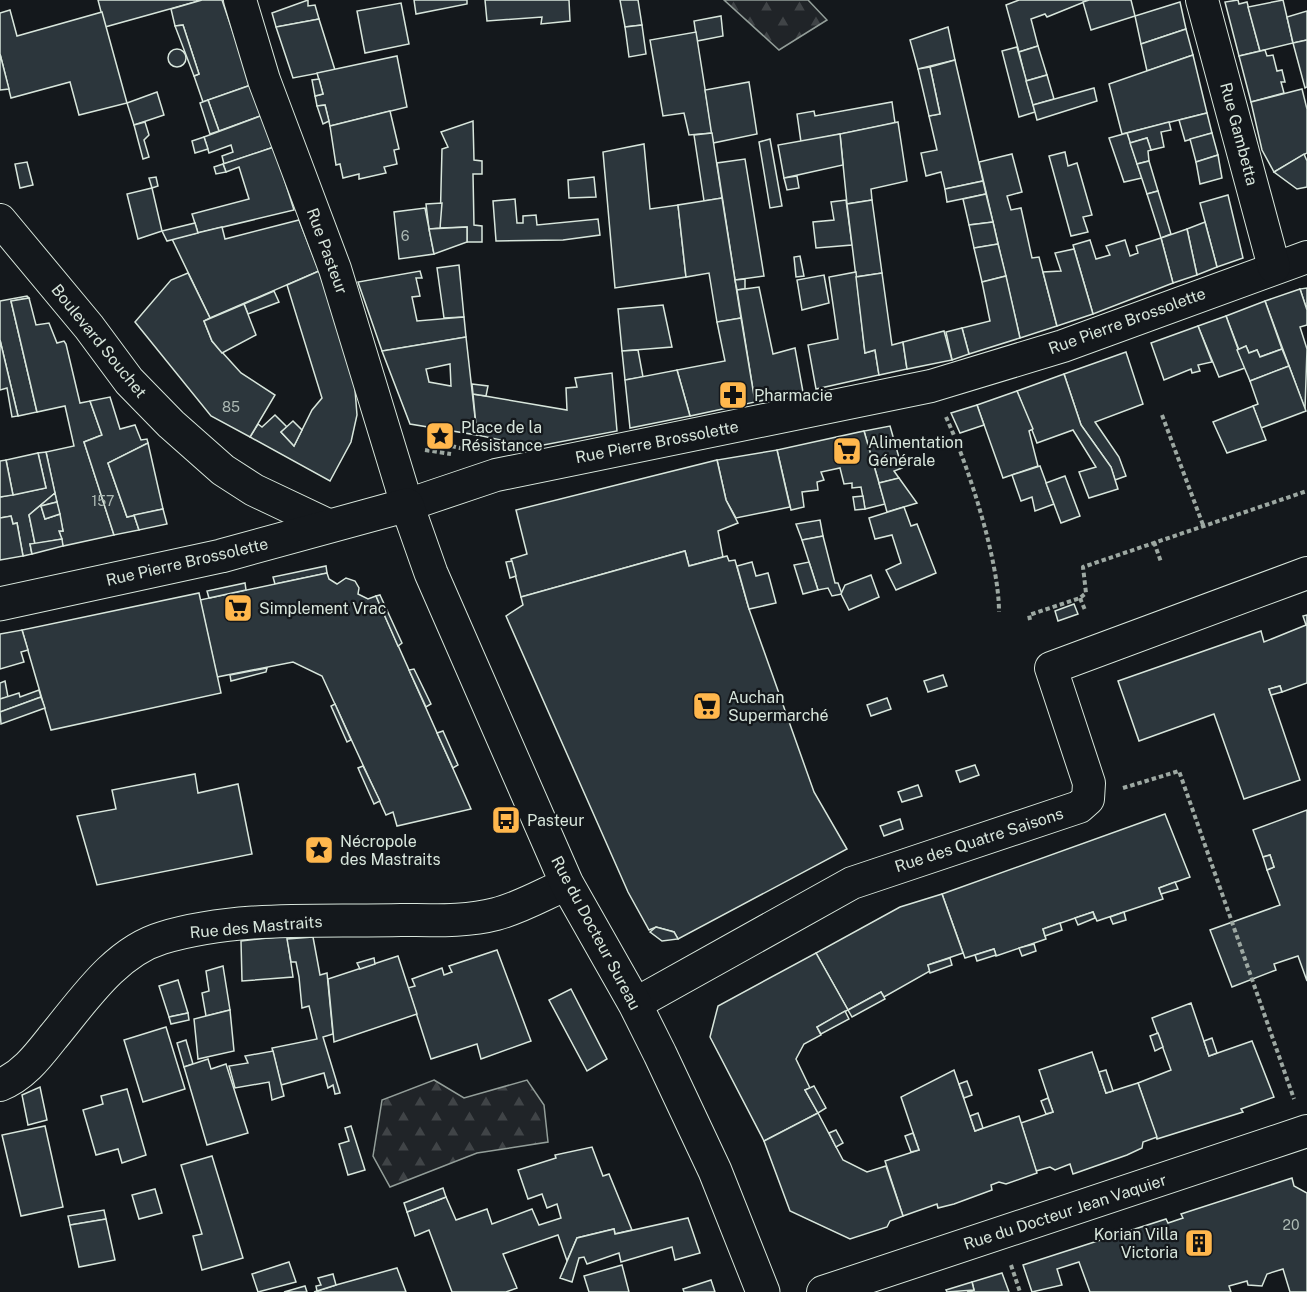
<svg xmlns="http://www.w3.org/2000/svg" width="1307" height="1292" font-family="'Public Sans',sans-serif">
<style>
.forest{fill:url(#forest-firs);stroke:#939e99;stroke-width:1.5}
.building{fill:#2c363c;stroke:#d8e6dc;stroke-width:1.5;fill-rule:evenodd}
.lines{fill:none;stroke-linecap:round;stroke-linejoin:round}
.minor-casing{stroke:#d8e6dc;stroke-width:34}
.tertiary-casing{stroke:#d8e6dc;stroke-width:35}
.path{stroke:#9da8a2;stroke-width:4;stroke-dasharray:4.5 3;stroke-linecap:butt}
.minor{stroke:#14181c;stroke-width:32}
.tertiary{stroke:#14181c;stroke-width:33}
.labels{text-anchor:middle;dominant-baseline:central;stroke-width:4.5;stroke-linejoin:round;paint-order:stroke}
.number-label{font-size:14px;fill:#adbab4}
.street-label{font-size:16px;fill:#d8e6dc;stroke:#14181c}
.poi-label{font-size:16px;fill:#d8e6dc;stroke:#14181c;text-anchor:start}
</style>
<defs>
<pattern id="forest-firs" width="22" height="20" patternUnits="userSpaceOnUse" patternTransform="scale(1.5)"><rect width="22" height="20" fill="#202428"/><path d="M5 1l3.5 6h-7zM16 11l3.5 6h-7z" fill="#404447"/></pattern>
</defs>
<rect width="100%" height="100%" fill="#14181c"/>
<g class="forest">
<path d="M724,0H808L827,20L779,50Z"/>
<path d="M434,1080L464,1098L527,1080L544,1105L548,1142L477,1153L390,1187L373,1156L382,1100Z"/>
</g>
<g class="building">
<path d="M98,0H202L105,27Z"/>
<path d="M202,0H222L251,85L203,102L194,76L199,74L183,25L175,26L171,9Z"/>
<path d="M308,0V6L315,5L319,19L276,27L272,13Z"/>
<path d="M414,0H467V4L416,14Z"/>
<path d="M485,0H569L570,21L541,24L542,17L487,21Z"/>
<path d="M620,0H638L642,25L625,27Z"/>
<path d="M1019,0H1089L1047,17L1045,14L1031,19L1038,46L1019,52L1006,5Z"/>
<path d="M1089,0H1131L1135,16L1091,30L1083,2Z"/>
<path d="M1238,0L1239,4L1247,2L1260,51L1239,56L1225,2Z"/>
<path d="M1283,0L1293,43L1260,51L1248,7Z"/>
<path d="M1180,2L1186,29L1141,44L1135,16Z"/>
<path d="M401,3L409,44L365,53L357,11Z"/>
<path d="M10,10L17,36L102,12L127,103L79,115L70,82L11,98L0,54V13Z"/>
<path d="M1307,11V40L1293,43L1287,17Z"/>
<path d="M721,16L723,36L697,41L694,21Z"/>
<path d="M319,19L335,70L293,78L276,27Z"/>
<path d="M183,25L199,74L194,76L175,26Z"/>
<path d="M642,25L646,54L629,57L625,27Z"/>
<path d="M948,27L955,60L918,69L910,40Z"/>
<path d="M1186,29L1193,55L1147,71L1141,44Z"/>
<path d="M696,32L712,133L689,135L684,113L663,116L650,40Z"/>
<path d="M1307,40V87L1305,88L1293,43Z"/>
<path d="M1038,46L1047,75L1026,81L1019,52Z"/>
<path d="M1017,47L1035,112L1019,117L1002,51Z"/>
<circle cx="177" cy="58" r="9"/>
<path d="M1265,50L1267,56L1273,55L1277,71L1282,70L1285,82H1281L1284,93L1251,102L1239,56Z"/>
<path d="M0,54L9,89L0,90Z"/>
<path d="M1193,55L1207,113L1122,134L1109,84Z"/>
<path d="M397,56L407,107L330,126L325,105L317,106L315,96L323,94L317,73Z"/>
<path d="M955,60L983,181L945,189L941,172L926,176L921,153L937,150L929,116L940,114L930,67Z"/>
<path d="M930,67L940,114L929,116L918,69Z"/>
<path d="M1047,75L1054,99L1033,105L1026,81Z"/>
<path d="M319,79L323,94L315,96L312,80Z"/>
<path d="M749,82L757,134L713,143L705,90Z"/>
<path d="M251,85L263,115L219,131L208,100Z"/>
<path d="M1094,88L1097,101L1037,120L1033,105Z"/>
<path d="M1302,89L1307,109V153L1274,172L1262,150L1251,102Z"/>
<path d="M157,92L164,115L134,125L127,103Z"/>
<path d="M208,100L219,131L210,134L200,103Z"/>
<path d="M892,102L895,123L801,142L797,114L814,111L815,116Z"/>
<path d="M325,105L329,121L323,124L317,106Z"/>
<path d="M390,111L399,149L394,150L397,164L384,167L386,173L359,179V174L343,178L340,164L336,165L330,126Z"/>
<path d="M1207,113L1212,133L1185,141L1179,120Z"/>
<path d="M263,115L274,147L224,164L222,156L233,152L231,145L209,153L204,137Z"/>
<path d="M473,121L474,160L482,161V174H473L474,225L482,226V242H467V227L440,228L442,149L448,147L441,132Z"/>
<path d="M145,122L149,135L144,140L149,157L143,159L134,125Z"/>
<path d="M898,122L907,181L871,189L872,200L847,204L840,134Z"/>
<path d="M1169,122L1171,130L1161,132L1164,147L1151,150L1147,138L1130,143L1127,133Z"/>
<path d="M712,133L722,198L704,201L694,135Z"/>
<path d="M1127,133L1142,178L1124,182L1109,138Z"/>
<path d="M1212,133L1218,155L1196,162L1190,139Z"/>
<path d="M840,134L843,165L784,178L778,145Z"/>
<path d="M204,137L208,149L195,153L192,141Z"/>
<path d="M1147,138L1151,150L1148,151L1149,161L1137,164L1130,143Z"/>
<path d="M770,139L782,206L770,208L759,142Z"/>
<path d="M644,144L650,209L678,205L686,277L615,288L603,152Z"/>
<path d="M274,147L294,210L198,233L192,214L249,199L239,167L226,172L223,164Z"/>
<path d="M1065,152L1068,166L1077,163L1092,215L1083,217L1088,232L1071,236L1049,156Z"/>
<path d="M1012,154L1022,192L1007,196L1011,210L1021,208L1032,258L1039,257L1057,326L1020,338L979,162Z"/>
<path d="M1304,154L1307,161V187L1297,189L1274,172Z"/>
<path d="M1218,155L1222,178L1200,184L1196,162Z"/>
<path d="M745,159L764,276L735,280L717,163Z"/>
<path d="M1149,161L1158,191L1147,194L1137,164Z"/>
<path d="M27,162L33,185L20,188L15,164Z"/>
<path d="M223,164L226,172L216,174L214,167Z"/>
<path d="M797,176L799,188L787,190L784,178Z"/>
<path d="M156,177L158,186L152,188L149,178Z"/>
<path d="M594,177L596,197L569,198L568,180Z"/>
<path d="M983,181L986,194L947,202L945,189Z"/>
<path d="M152,188L162,231L138,239L127,194Z"/>
<path d="M1158,191L1171,234L1161,238L1147,194Z"/>
<path d="M986,194L993,222L969,225L963,199Z"/>
<path d="M1228,195L1243,258L1217,267L1200,203Z"/>
<path d="M722,198L741,318L717,322L709,273L686,277L678,205Z"/>
<path d="M515,199L517,223H523V216L536,215L537,225L598,219L600,235L563,240L496,241L493,201Z"/>
<path d="M846,200L852,245L816,248L813,222L834,220L831,202Z"/>
<path d="M872,200L882,273L856,277L847,204Z"/>
<path d="M442,203L440,228L429,229L426,204Z"/>
<path d="M425,208L434,254L399,259L394,212Z"/>
<path d="M299,220L319,271L210,318L172,239L222,227L225,239Z"/>
<path d="M993,222L998,244L974,248L969,225Z"/>
<path d="M1205,222L1217,267L1197,275L1187,229Z"/>
<path d="M195,223L198,233L167,241L162,231Z"/>
<path d="M467,227V242L434,254L429,229Z"/>
<path d="M1187,229L1197,275L1173,283L1161,238Z"/>
<path d="M1161,238L1173,283L1093,314L1073,245L1090,240L1096,259L1110,255L1106,246L1125,240L1130,256L1138,253L1136,246Z"/>
<path d="M998,244L1006,276L982,282L974,248Z"/>
<path d="M1074,249L1093,314L1057,326L1043,272L1061,271L1055,253Z"/>
<path d="M800,256L804,276L796,277L794,257Z"/>
<path d="M459,265L464,317L444,318L437,268Z"/>
<path d="M319,271L354,377L357,415L351,442L330,481L250,437L258,424L262,427L275,415L287,427L281,432L294,446L312,410L322,398L287,285Z"/>
<path d="M420,271L422,278H416L420,296L412,297L417,321L464,317L466,337L382,351L358,282Z"/>
<path d="M856,272L865,353L875,350L879,375L816,389L808,345L838,339L829,277Z"/>
<path d="M188,273L210,318L204,321L212,341L241,373L275,395L250,437L211,416L135,322L171,280Z"/>
<path d="M882,273L892,345L903,342L907,369L879,375L875,350L865,353L856,277Z"/>
<path d="M824,275L829,303L802,310L797,280Z"/>
<path d="M1006,276L1020,338L969,354L962,328L990,321L982,282Z"/>
<path d="M745,279V289L737,290L735,280Z"/>
<path d="M759,287L773,354L795,348L803,392L755,402L737,290Z"/>
<path d="M1307,288V310L1300,289Z"/>
<path d="M1300,289L1307,310V325L1300,327L1307,349L1305,409L1265,301Z"/>
<path d="M274,291L279,302L248,314L244,304Z"/>
<path d="M27,296L29,298L11,301L37,412L18,416L0,340V301Z"/>
<path d="M29,298L36,325L49,323L57,343L64,341L66,344L80,403L90,401L102,435L84,442L114,535L63,546L59,531H63L46,452L74,446L65,406L37,412L11,301Z"/>
<path d="M1265,301L1282,349L1260,357L1257,350L1249,353L1246,346L1239,350L1226,316Z"/>
<path d="M244,304L256,335L222,353L212,341L204,321Z"/>
<path d="M663,305L672,347L622,351L618,309Z"/>
<path d="M1226,316L1245,368L1219,377L1198,326Z"/>
<path d="M741,318L755,402L690,416L677,370L725,361L717,322Z"/>
<path d="M1198,326L1212,362L1198,365L1200,371L1192,373L1191,369L1164,380L1151,343Z"/>
<path d="M962,328L969,354L952,360L946,332Z"/>
<path d="M944,331L952,360L907,369L903,342Z"/>
<path d="M466,337L477,435L410,424L382,351ZM450,364L451,386L429,382L426,369Z"/>
<path d="M0,340L18,416L12,417L7,388L0,390Z"/>
<path d="M1246,346L1249,353L1257,350L1260,357L1282,349L1289,366L1250,381L1237,350Z"/>
<path d="M638,350L643,377L625,380L622,351Z"/>
<path d="M1126,352L1143,404L1095,422L1119,457L1126,476L1115,480L1111,467L1081,425L1064,374Z"/>
<path d="M1289,366L1306,411L1261,428L1253,406L1258,404L1250,381Z"/>
<path d="M677,370L690,416L630,428L625,380Z"/>
<path d="M612,373L617,431L533,447L477,435L473,394L567,410L566,388L577,387L575,378Z"/>
<path d="M1064,374L1081,425L1111,467L1118,489L1089,498L1079,472L1096,467L1073,430L1037,443L1017,391Z"/>
<path d="M472,384L488,386L486,396L473,394Z"/>
<path d="M1017,391L1033,429L1029,431L1038,466L1003,478L977,405Z"/>
<path d="M110,397L120,429L135,425L141,440L147,439L148,443L108,463L127,517L134,515L139,530L114,535L84,442L102,435L90,401Z"/>
<path d="M977,405L984,425L960,433L951,413Z"/>
<path d="M1253,406L1266,440L1227,453L1213,422Z"/>
<path d="M293,421L302,430L294,446L281,432Z"/>
<path d="M890,426L902,468L894,471L899,478L879,483L864,431Z"/>
<path d="M864,431L885,504L865,509L861,487L852,488V483L844,484L840,468L821,472L824,480L817,482L818,490L802,492L804,507L791,510L777,450Z"/>
<path d="M148,443L163,509L127,517L108,463Z"/>
<path d="M777,450L790,507L736,518L726,500L717,460Z"/>
<path d="M46,452L55,493L29,515L35,544H30L32,554L23,556L17,523L13,524L11,516L0,518V497L46,488L38,453Z"/>
<path d="M38,453L46,488L13,495L6,460Z"/>
<path d="M6,460L13,495L0,497V461Z"/>
<path d="M717,460L726,500L738,523L718,531L723,557L689,566L685,551L521,597L511,559L527,554L516,510Z"/>
<path d="M1040,466L1054,504L1035,511L1032,497L1021,501L1012,475Z"/>
<path d="M1065,476L1080,516L1061,523L1046,483Z"/>
<path d="M899,478L917,503L887,512L879,483Z"/>
<path d="M55,493L57,502L41,506L45,519L60,514L63,531H59L62,539L35,544L29,515Z"/>
<path d="M863,496L865,509L855,510L853,497Z"/>
<path d="M57,502L60,514L45,519L41,506Z"/>
<path d="M904,507L911,526L917,524L936,573L896,590L886,570L901,563L892,535L875,539L869,518Z"/>
<path d="M163,509L167,524L139,530L134,515Z"/>
<path d="M11,516L13,524L17,523L23,556L0,560V518Z"/>
<path d="M820,520L823,536L802,540L796,524Z"/>
<path d="M823,536L835,583H838L842,594L832,596L828,588L818,590L802,540Z"/>
<path d="M62,539L63,546L32,554L30,544Z"/>
<path d="M685,551L689,566L727,556L729,561L735,560L749,609L814,792L847,849L678,939L674,932L656,927L649,930L628,892L506,616L523,605L521,597Z"/>
<path d="M512,561L516,576L510,578L506,562Z"/>
<path d="M752,562L756,576L768,573L776,603L749,609L737,566Z"/>
<path d="M809,562L818,590L803,594L794,565Z"/>
<path d="M326,566L327,573L275,584L273,577Z"/>
<path d="M327,573L329,579L337,584L346,578L355,581L359,588L358,594L368,599L376,596L471,809L397,826L393,812L386,815L322,676L293,662L217,677L200,600Z"/>
<path d="M871,575L879,597L849,610L841,594L845,585Z"/>
<path d="M245,583L246,590L209,598L207,591Z"/>
<path d="M199,593L221,693L51,730L22,630Z"/>
<path d="M380,595L402,643L398,646L376,596Z"/>
<path d="M1074,604L1078,614L1058,621L1055,611Z"/>
<path d="M1307,615V683L1282,692L1280,686L1269,689L1300,780L1244,799L1214,714L1139,741L1118,681L1261,631L1264,642L1306,625L1303,616Z"/>
<path d="M22,630L28,650L21,652L24,662L0,669V634Z"/>
<path d="M267,668L266,672L231,681L230,675Z"/>
<path d="M414,669L431,704L426,707L409,670Z"/>
<path d="M943,675L947,686L928,692L924,681Z"/>
<path d="M5,681L8,697L0,699V683Z"/>
<path d="M1280,686L1282,692L1271,695L1269,689Z"/>
<path d="M39,690L41,697L0,712V699L19,693L20,697Z"/>
<path d="M41,697L45,708L1,724L0,712Z"/>
<path d="M887,698L891,709L871,716L867,705Z"/>
<path d="M335,704L351,740L347,742L331,706Z"/>
<path d="M443,731L458,765L453,768L437,733Z"/>
<path d="M975,765L979,775L960,782L956,771Z"/>
<path d="M363,766L380,801L374,804L358,768Z"/>
<path d="M195,774L198,793L238,784L252,854L97,885L77,816L116,809L112,790Z"/>
<path d="M918,785L922,796L902,802L898,792Z"/>
<path d="M1307,810V981L1298,956L1274,964L1276,970L1232,987L1210,930L1280,905L1267,870L1274,867L1270,855L1263,857L1253,830Z"/>
<path d="M1165,814L1190,877L1159,888L1163,899L1097,921L1093,912L1043,929L1046,939L996,956L994,949L965,958L942,894Z"/>
<path d="M900,819L903,829L884,836L880,826Z"/>
<path d="M1270,855L1274,867L1267,870L1263,857Z"/>
<path d="M1175,882L1178,889L1161,894L1159,888Z"/>
<path d="M942,894L963,953L928,965L930,971L884,997L881,992L848,1010L816,953L900,907Z"/>
<path d="M1093,912L1095,918L1078,925L1075,918Z"/>
<path d="M1124,912L1126,920L1113,924L1110,917Z"/>
<path d="M1060,923L1062,930L1045,936L1043,929Z"/>
<path d="M656,927L674,932L678,939L662,941L650,932Z"/>
<path d="M287,936L293,977L242,981L241,941Z"/>
<path d="M313,937L320,975L327,973L333,1034L323,1037L340,1093L335,1094L333,1085L328,1088L324,1073L281,1085L272,1048L317,1039L309,1006L302,1008L299,977L296,962H291L287,939Z"/>
<path d="M1034,944L1036,951L1022,956L1019,948Z"/>
<path d="M994,949L996,955L977,961L975,955Z"/>
<path d="M497,950L531,1041L481,1059L477,1044L431,1059L408,988L415,986L412,979L442,968L444,975L452,972L449,966Z"/>
<path d="M816,953L848,1010L817,1027L821,1035L804,1044L796,1059L810,1088L805,1090L818,1113L764,1141L710,1037L718,1006Z"/>
<path d="M398,956L417,1014L334,1042L328,979Z"/>
<path d="M374,958L375,964L360,969L357,963Z"/>
<path d="M950,958L952,965L930,973L928,965Z"/>
<path d="M223,966L230,1010L206,1016L202,993L209,991L206,971Z"/>
<path d="M178,980L188,1013L169,1017L159,986Z"/>
<path d="M571,989L607,1059L587,1071L549,1000Z"/>
<path d="M881,992L885,999L852,1017L848,1010Z"/>
<path d="M1191,1003L1209,1056L1252,1041L1274,1097L1241,1109L1243,1112L1157,1139L1138,1083L1171,1070L1152,1018Z"/>
<path d="M230,1010L234,1051L198,1059L194,1019Z"/>
<path d="M845,1011L849,1019L821,1034L817,1027Z"/>
<path d="M188,1013L189,1020L171,1024L169,1017Z"/>
<path d="M166,1027L185,1089L143,1102L124,1040Z"/>
<path d="M1158,1033L1163,1047L1155,1051L1150,1036Z"/>
<path d="M1212,1038L1217,1053L1209,1056L1204,1041Z"/>
<path d="M186,1040L193,1064L184,1067L177,1043Z"/>
<path d="M273,1051L284,1096L272,1100L269,1082L235,1088L229,1066L248,1063L245,1056Z"/>
<path d="M1092,1052L1106,1093L1138,1083L1157,1137L1143,1142L1142,1148L1127,1155L1073,1174L1070,1164L1055,1170L1050,1167L1036,1171L1021,1123L1053,1112L1039,1070Z"/>
<path d="M208,1059L211,1069L226,1064L248,1133L207,1145L184,1067Z"/>
<path d="M954,1070L975,1131L1019,1116L1037,1173L1006,1184L999,1182L991,1185L992,1190L954,1204L938,1208L937,1204L903,1216L885,1161L919,1150L901,1097Z"/>
<path d="M1106,1070L1113,1091L1106,1093L1099,1072Z"/>
<path d="M967,1081L972,1095L964,1098L959,1084Z"/>
<path d="M814,1086L826,1108L818,1113L805,1090Z"/>
<path d="M40,1087L47,1120L28,1125L22,1095Z"/>
<path d="M127,1089L146,1155L122,1163L118,1149L96,1155L83,1110L103,1104L101,1096Z"/>
<path d="M1048,1098L1053,1112L1046,1114L1041,1101Z"/>
<path d="M818,1113L843,1160L867,1172L886,1166L903,1216L890,1221L887,1227L850,1239L790,1211L764,1141Z"/>
<path d="M978,1113L983,1128L975,1131L970,1116Z"/>
<path d="M45,1126L63,1207L21,1216L2,1135Z"/>
<path d="M351,1126L365,1170L348,1175L339,1144L349,1141L345,1128Z"/>
<path d="M836,1130L843,1143L836,1147L829,1133Z"/>
<path d="M913,1133L919,1150L911,1152L905,1136Z"/>
<path d="M592,1147L603,1176L609,1174L632,1230L615,1234L614,1229L577,1238L567,1261L558,1235L503,1254L517,1288L506,1292H452L429,1230L415,1236L407,1212L446,1197L456,1220L487,1209L492,1224L532,1209L539,1225L561,1218L557,1204L547,1208L542,1194L528,1199L518,1170L556,1158L555,1155Z"/>
<path d="M212,1156L243,1258L202,1270L193,1236L202,1234L181,1165Z"/>
<path d="M1292,1178L1294,1186L1307,1193V1292H1290L1283,1269L1267,1274L1262,1286L1248,1285L1247,1281L1229,1286L1231,1292H1090L1079,1262L1057,1269L1062,1285L1032,1292L1023,1265L1166,1219L1168,1223L1183,1218L1181,1214Z"/>
<path d="M443,1188L446,1197L407,1212L404,1203Z"/>
<path d="M155,1189L162,1213L139,1219L132,1195Z"/>
<path d="M104,1210L106,1219L70,1225L68,1216Z"/>
<path d="M688,1218L700,1253L675,1260L672,1247L621,1262L619,1253L587,1264L584,1257L579,1258L572,1282L560,1278L577,1238L614,1229L615,1234Z"/>
<path d="M106,1219L115,1260L79,1267L70,1225Z"/>
<path d="M289,1262L296,1282L258,1292L252,1274Z"/>
<path d="M622,1265L629,1292H589L584,1276Z"/>
<path d="M397,1268L406,1292H314L336,1285Z"/>
<path d="M1002,1273L1009,1292H967L974,1290L972,1282Z"/>
<path d="M333,1274L336,1285L317,1291L316,1286L321,1285L318,1278Z"/>
<path d="M711,1280L715,1292H684L683,1289Z"/>
<path d="M972,1282L974,1290L947,1292L946,1290Z"/>
<path d="M305,1286L307,1292H284Z"/>
</g>
<g class="lines">
<g class="minor-casing">
<g id="minor">
<path d="M240,0L264,80L335,269L407,505L496,475L931,386L1063,346L1307,257"/>
<path d="M1202,0L1274,267"/>
<path d="M0,220L89,327L129,381L171,424L223,470L254,490L330,526"/>
<path d="M635,1004L852,883L1079,807L1088,799L1089,783L1051,668L1307,573"/>
<path d="M0,1085C23,1076 38,1056 53,1037C83,1001 115,952 162,938C238,915 323,922 401,920C431,920 466,922 496,914C520,908 544,894 567,884"/>
<path d="M823,1292L1307,1131"/>
</g>
</g>
<g class="tertiary-casing">
<path id="tertiary" d="M0,604L221,556L407,505L431,573L567,884L635,1004L660,1054L715,1171L763,1292"/>
</g>
<g class="path">
<path d="M1162,415L1203,525"/>
<path d="M946,417C968,465 999,560 999,612"/>
<path d="M433,432L432,442L465,449"/>
<path d="M425,450L451,454"/>
<path d="M1154,542L1161,562"/>
<path d="M1080,598L1085,610"/>
<path d="M1030,620L1029,615L1080,598L1086,593L1083,567L1307,491"/>
<path d="M1123,788L1179,771L1294,1099"/>
<path d="M1011,1265L1020,1292"/>
</g>
<use href="#minor" class="minor"/>
<use href="#tertiary" class="tertiary"/>
</g>
<defs>
<g id="pharmacy-square" transform="scale(1.5)"><rect x="-9" y="-9" width="18" height="18" rx="4" fill="#ffb74d" stroke="#14181c"/><path d="M-2-6h4v4h4v4h-4v4h-4v-4h-4v-4h4Z" fill="#111"/></g>
<g id="sight-square" transform="scale(1.5)"><rect x="-9" y="-9" width="18" height="18" rx="4" fill="#ffb74d" stroke="#14181c"/><path d="M0-6L1.8-2.2L6-1.7L2.9 1.2L3.7 5.4L0 3.3L-3.7 5.4L-2.9 1.2L-6-1.7L-1.8-2.2Z" fill="#111"/></g>
<g id="supermarket-square" transform="scale(1.5)"><rect x="-9" y="-9" width="18" height="18" rx="4" fill="#ffb74d" stroke="#14181c"/><path d="M-6-5.5h2.5l.6 2H6L4.5 2H-2.5L-4.4-4H-6ZM-1.5 3.2a1.3 1.3 0 1 0 .1 0ZM3 3.2a1.3 1.3 0 1 0 .1 0Z" fill="#111"/></g>
<g id="bus-square" transform="scale(1.5)"><rect x="-9" y="-9" width="18" height="18" rx="4" fill="#ffb74d" stroke="#14181c"/><path d="M-5-6H5V4H4V6H2V4H-2V6H-4V4H-5ZM-3.5-4V0h7V-4ZM-3.5 1.2v1.5H-2V1.2ZM2 1.2v1.5H3.5V1.2Z" fill="#111"/></g>
<g id="building-square" transform="scale(1.5)"><rect x="-9" y="-9" width="18" height="18" rx="4" fill="#ffb74d" stroke="#14181c"/><path d="M-4-6H4V6H1V3H-1V6H-4ZM-2.5-4.3h1.7v1.8h-1.7ZM.8-4.3h1.7v1.8H.8ZM-2.5-1h1.7V.8h-1.7ZM.8-1h1.7V.8H.8Z" fill="#111"/></g>
</defs>
<g fill-rule="evenodd">
<use href="#pharmacy-square" x="733" y="395"/>
<use href="#sight-square" x="440" y="436"/>
<use href="#supermarket-square" x="847" y="451"/>
<use href="#supermarket-square" x="238" y="608"/>
<use href="#supermarket-square" x="707" y="706"/>
<use href="#bus-square" x="506" y="820"/>
<use href="#sight-square" x="319" y="850"/>
<use href="#building-square" x="1199" y="1243"/>
</g>
<g class="labels">
<g class="number-label">
<text x="405" y="236">6</text>
<text x="231" y="407">85</text>
<text x="103" y="501">157</text>
<text x="1291" y="1225">20</text>
</g>
<g class="street-label">
<text transform="translate(1239 134) rotate(75)">Rue Gambetta</text>
<text transform="translate(327 251) rotate(70)">Rue Pasteur</text>
<text transform="translate(1127 321) rotate(-20)">Rue Pierre Brossolette</text>
<text transform="translate(99 341) rotate(51)">Boulevard Souchet</text>
<text transform="translate(657 442) rotate(-11)">Rue Pierre Brossolette</text>
<text transform="translate(187 562) rotate(-13)">Rue Pierre Brossolette</text>
<text transform="translate(979 840) rotate(-18)">Rue des Quatre Saisons</text>
<text transform="translate(256 927) rotate(-5)">Rue des Mastraits</text>
<text transform="translate(596 933) rotate(62)">Rue du Docteur Sureau</text>
<text transform="translate(1065 1212) rotate(-18)">Rue du Docteur Jean Vaquier</text>
</g>
<g class="poi-label">
<text x="754" y="395">Pharmacie</text>
<text x="461" y="427">Place de la<tspan x="461" dy="18">Résistance</tspan></text>
<text x="868" y="442">Alimentation<tspan x="868" dy="18">Générale</tspan></text>
<text x="259" y="608">Simplement Vrac</text>
<text x="728" y="697">Auchan<tspan x="728" dy="18">Supermarché</tspan></text>
<text x="527" y="820">Pasteur</text>
<text x="340" y="841">Nécropole<tspan x="340" dy="18">des Mastraits</tspan></text>
<text x="1178" y="1234" text-anchor="end">Korian Villa<tspan x="1178" dy="18">Victoria</tspan></text>
</g>
</g>
</svg>
